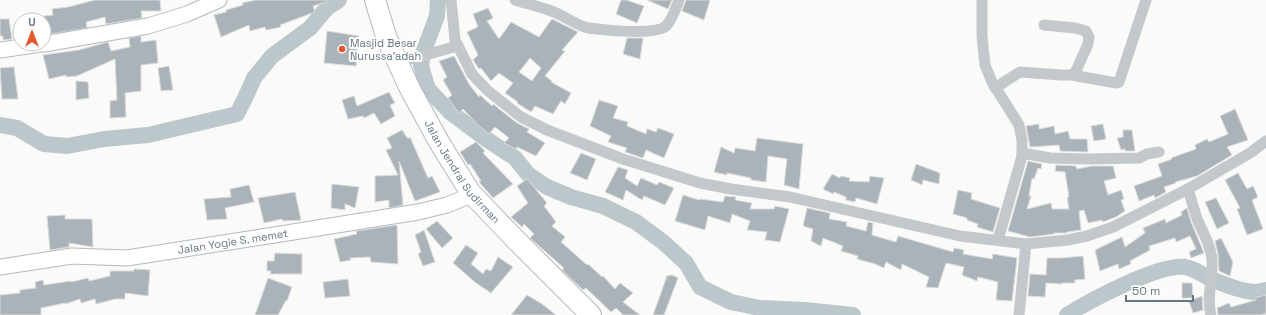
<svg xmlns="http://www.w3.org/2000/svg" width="1266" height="315" font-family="'Space Grotesk',sans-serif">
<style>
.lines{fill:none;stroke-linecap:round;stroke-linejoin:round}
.river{stroke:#bbc7cb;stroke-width:16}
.building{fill:#aab3b9;stroke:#dcdcda;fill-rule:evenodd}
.secondary-casing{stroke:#b3babf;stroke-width:17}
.highway-casing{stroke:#b4b9bd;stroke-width:22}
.street{stroke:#c3c8cc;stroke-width:11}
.secondary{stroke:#fff;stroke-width:15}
.highway{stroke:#fff;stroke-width:20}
.poi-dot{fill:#e4572e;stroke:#fff;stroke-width:1.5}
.labels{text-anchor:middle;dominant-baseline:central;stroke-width:4;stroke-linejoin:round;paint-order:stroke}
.poi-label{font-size:11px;fill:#657683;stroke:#fff;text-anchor:start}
.street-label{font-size:11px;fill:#657683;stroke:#fff}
</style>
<rect width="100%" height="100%" fill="#fafaf8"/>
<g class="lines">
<g class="river">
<path d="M438,0L437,16L423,53L421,66L428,89L450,112L486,139L515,158L528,174L547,187L571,197L603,206L636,222L663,242L686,263L700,287L731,302L760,308L805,310L853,315"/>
<path d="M0,125L17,128L44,144L67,146L104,139L148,135L237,114L246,96L254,78L272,56L310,28L327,8L339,0"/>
<path d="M1067,315C1089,301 1160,263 1185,267C1193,268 1200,273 1207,277C1220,283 1241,291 1254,292C1258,292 1262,291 1266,290"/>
</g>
</g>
<g class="building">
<path d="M95,0H160L161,11H141L142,18L106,24L105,17L86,22L87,28L44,35V16L53,15L52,9L68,7Z"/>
<path d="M256,0H326V2L313,6L315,12L280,25L281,27L266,30L265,27L250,31L249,25L221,37L214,15L226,12V10L243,5L242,3Z"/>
<path d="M621,0H626L644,6L637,23L616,14Z"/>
<path d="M647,0H672L668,9Z"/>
<path d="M686,0H710L704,20L682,11Z"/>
<path d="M488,8L493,18L487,21L499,39L511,22L539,37L552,19L578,32L562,50L565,51L545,76L552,81L551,82L571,93L565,104L561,101L553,114L535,106L531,112L517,103L518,102L505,93L513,83L499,73L491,81L481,68L479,69L473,60L478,55L467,32L478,27L473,14ZM530,58L541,68L532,81L519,72Z"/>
<path d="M0,19H9L12,39L3,40V36H0Z"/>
<path d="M327,31L359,36L356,66L324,63Z"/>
<path d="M141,36V42L156,40L158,63L141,65V91L125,93L126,117L110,118V101L117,100L115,59L77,76L66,77V75L49,79L43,55L79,50L108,42L111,51L130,47L129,38Z"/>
<path d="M627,38H643L640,59L623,54Z"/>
<path d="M454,56L469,84L479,97L480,95L492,106L493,104L517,123L529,129L527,132L545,143L536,156L517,147L516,149L504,143L509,138L495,127L489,134L478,125L463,109L459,113L448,98L452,95L443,80L447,77L439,61Z"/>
<path d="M169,66L173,90L161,91L158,68Z"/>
<path d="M14,67L18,99H2L0,68Z"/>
<path d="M76,81L88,82L89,98L76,100Z"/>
<path d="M389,92L395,103L390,105L395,116L381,124L374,113L364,118L363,116L348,119L342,100L354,96L357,106Z"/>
<path d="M599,100L618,106L613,118L628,122L627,126L646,134L647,129L656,132L658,128L674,134L664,158L646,150L643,158L625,152L627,148L608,142L611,136L590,126Z"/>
<path d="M1235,109L1248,140L1227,147L1232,155L1197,176L1175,182L1176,183L1164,187L1166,192L1155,198L1154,195L1139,201L1134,186L1162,176L1158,164L1172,159L1171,158L1196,149L1195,145L1207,139L1209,142L1228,134L1220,116Z"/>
<path d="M1039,124V129L1054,126L1055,134L1068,131L1070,139H1087L1088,152L1060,151L1059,145L1030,147L1026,126Z"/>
<path d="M1103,124L1106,139L1094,141L1091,126Z"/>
<path d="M402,130L408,139L410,137L428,178L432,176L440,192L415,201L399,161L403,205L389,208V200L375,202V176L398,175L386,150L392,148L387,138Z"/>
<path d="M1123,130H1132L1135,151H1125V149L1121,150L1117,138L1123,137Z"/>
<path d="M757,138L803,144L799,189L784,185L787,159L768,156L766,182L751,180V178L727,173V175L714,172L721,147L734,153L735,148L755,151Z"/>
<path d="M476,142L485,151L483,153L513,184L493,198L479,182L481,181L470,164L468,165L460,152Z"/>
<path d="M581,153L596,159L587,180L570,173Z"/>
<path d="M1028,161L1042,164L1041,169L1038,168L1034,179L1032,178L1029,196H1031L1027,209L1051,203L1052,209H1069L1067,197H1069L1065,172L1055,171L1056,165L1076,166L1077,169L1092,166H1113L1116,178L1104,181L1108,195L1121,190L1124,199L1121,200L1125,211L1116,217L1103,222L1102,220L1088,223L1084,210L1079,211L1081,230L1067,232V233H1054V234L1030,237L1008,231Z"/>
<path d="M916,164L940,173L939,184L923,180L922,185L911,180Z"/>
<path d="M618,167L628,170L625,178L637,186L641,178L657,185L659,182L674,188L665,205L644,196L642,200L626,190L623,200L605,192Z"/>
<path d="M1238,173L1247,189L1253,186L1258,197L1252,200L1263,229L1247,235L1237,209L1240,208L1225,180Z"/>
<path d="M832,174L840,178L841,176L850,178L849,181L869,182L870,176L884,178L877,204L856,198L855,202L846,200V197L834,192L833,194L823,189Z"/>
<path d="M527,179L547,203L544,206L556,222L552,226L565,237L561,242L587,265L588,264L602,277L603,276L615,289L620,283L633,293L623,302L640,315H623L616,308L611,312L586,288L583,290L562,270L564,268L530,238L534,234L524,224L522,227L511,217L528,203L517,186Z"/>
<path d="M332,184L359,187L355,208L345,204V210L331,208Z"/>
<path d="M249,185L254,202L225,208L227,219L207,220L204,199L231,197L230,189Z"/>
<path d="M958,190L972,193L971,199L1000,208L993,232L977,227L978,224L967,220V218L953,214Z"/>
<path d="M295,192L301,220L283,221L282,219L264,223L258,198Z"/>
<path d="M683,195L699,200L700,199L723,202L725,196L736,197L735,200L752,203L750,209H774L775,206L789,209L780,242L765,240L767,232L747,230L750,221L732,214L730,223L708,216L705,230L675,221Z"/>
<path d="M1216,198L1229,223L1217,229L1205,202Z"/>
<path d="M807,208L830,213L829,219L847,222L846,226L866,231L868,222L873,223L872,235L896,242L898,236L953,252L954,248L964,250L963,254L992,259L993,254L1017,258L1012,301L996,300L998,282L978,277L977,281L962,275L964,267L946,263L938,288L926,287L929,277L902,264L901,270L886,262L884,268L875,264L857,259L858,256L841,251L843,246L823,238L821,246L811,241L813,229L803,226Z"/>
<path d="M1187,208L1191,222L1204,253L1191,258L1189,252L1196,249L1190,236L1176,242L1175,238L1149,246L1150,250L1130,261L1131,264L1119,269L1118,264L1100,271L1095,250L1122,237L1125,247L1145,233L1143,228L1165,219L1166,223L1182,215L1181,212Z"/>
<path d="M65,215V219H92L93,247L69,243V247L50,250L47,216Z"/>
<path d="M437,221L453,238L442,248L426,229Z"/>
<path d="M397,225L398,264L371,262L370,257L350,258L351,260L340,262L334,239L357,234L356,231Z"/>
<path d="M424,230L435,262L423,266L418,254L421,252L415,235Z"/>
<path d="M1221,238L1233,262L1230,276L1219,271L1218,254L1215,241Z"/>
<path d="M466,245L478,253L471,264L483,274L486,269L491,271L498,257L513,267L491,293L476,283L453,263Z"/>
<path d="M275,253L302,254V274H270L271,271H267V261H274Z"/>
<path d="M1083,256L1085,279L1075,280V283H1062V284L1046,283L1045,297L1028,296L1030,274L1046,275L1047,258H1061Z"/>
<path d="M134,269L150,270L148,296L125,293V299H115L96,304L95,299L81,303L80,299L65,304V303L41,308V315H0V295L20,293V290L36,288L35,282L43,280L44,285L71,281V282L88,278L89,281L110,276V271H134Z"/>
<path d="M672,275L678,278L664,315H653L667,276Z"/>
<path d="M268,278L292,287L287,301L286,300L278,315H255Z"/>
<path d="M348,279L350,296L325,298L323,282Z"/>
<path d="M1182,283H1192L1193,298H1182Z"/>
<path d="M527,295L542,304L556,315H511Z"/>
<path d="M1266,295V314L1260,315H1218L1217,308L1229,303L1231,307L1256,300L1255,298Z"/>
<path d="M1202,296L1203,310L1193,313L1189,301Z"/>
</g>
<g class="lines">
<g class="secondary-casing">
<g id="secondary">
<path d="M44,44L148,26L187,14L219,0"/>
<path d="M0,50L41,44"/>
<path id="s1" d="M0,267L72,256L127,258L268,236L418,212L447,205L464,198L470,192"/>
</g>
</g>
<g class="highway-casing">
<g id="highway">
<path id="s2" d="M375,0L387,39L410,89L439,142L470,192L513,237L591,315"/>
</g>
</g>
<g class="street">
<path d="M451,0L455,40L472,74L487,90L521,117L547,130L623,159L700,183L731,189L790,197L960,236L1026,244L1068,240L1087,236L1113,227L1188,189L1250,153L1266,141"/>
<path d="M515,0C528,4 541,7 554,12C566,17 576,25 588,28C603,30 658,36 667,25C673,18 676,8 679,0"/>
<path d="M982,0V36L985,65L992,82L1019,125L1022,140V156L998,240"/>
<path d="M394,64L457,46"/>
<path d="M1072,75L1116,83L1119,82L1146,0"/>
<path d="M995,88L1020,72L1061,75H1072L1076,71L1088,44L1089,37L1086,31L1075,28L1044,25"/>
<path d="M1022,153L1050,158L1087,159L1139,158L1147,154L1159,152"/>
<path d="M1188,189C1191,199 1194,209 1197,219C1203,233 1211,245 1212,260C1213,278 1206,297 1211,315"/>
<path d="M1019,315L1026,244"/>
</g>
<use href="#secondary" class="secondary"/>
<use href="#highway" class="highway"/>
</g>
<circle class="poi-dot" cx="342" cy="49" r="4"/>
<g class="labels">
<g class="poi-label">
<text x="350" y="43">Masjid Besar<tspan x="350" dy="13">Nurussa'adah</tspan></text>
</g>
<g class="street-label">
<text stroke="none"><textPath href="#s2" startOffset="194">Jalan Jendral Sudirman</textPath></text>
<text stroke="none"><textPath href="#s1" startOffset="235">Jalan Yogie S. memet</textPath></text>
</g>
</g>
<g transform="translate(32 32)"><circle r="19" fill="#ffffff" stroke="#c1c8cd"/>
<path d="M0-3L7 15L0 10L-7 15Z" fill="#e4572e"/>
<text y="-6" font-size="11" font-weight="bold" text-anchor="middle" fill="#657683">U</text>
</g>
<path d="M1126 295v6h67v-6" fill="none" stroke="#657683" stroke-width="2"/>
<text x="1132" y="295" font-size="12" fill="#657683" stroke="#ffffff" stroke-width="3" paint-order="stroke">50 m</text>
</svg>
